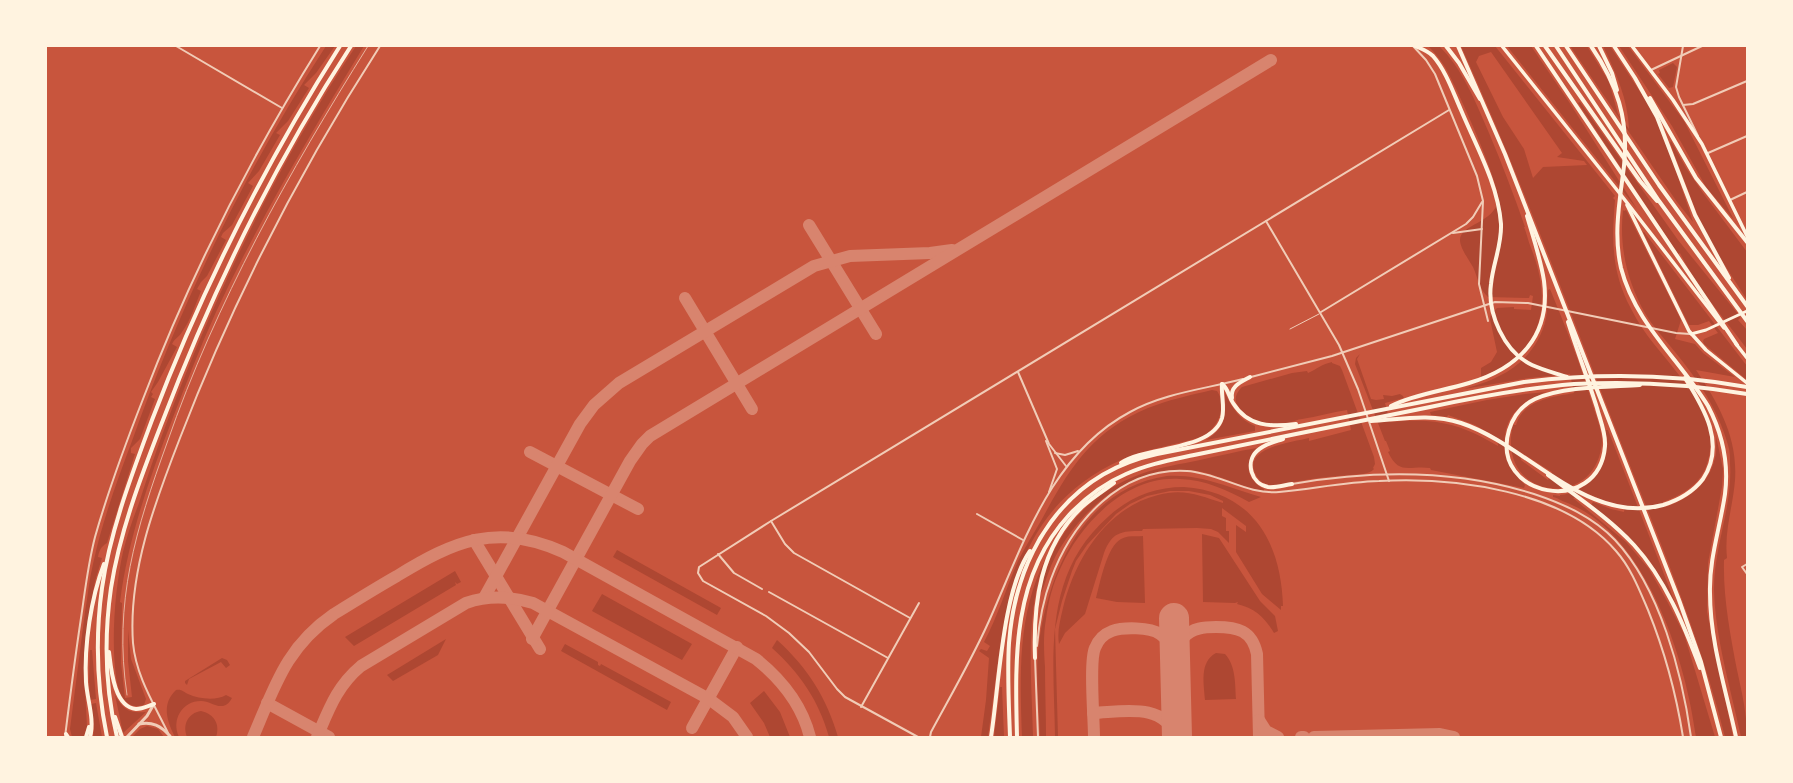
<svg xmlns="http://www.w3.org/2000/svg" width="1793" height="783" font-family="'IBM Plex Serif',serif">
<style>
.green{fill:#ae4732;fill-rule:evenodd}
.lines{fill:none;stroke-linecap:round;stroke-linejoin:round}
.taxiway{stroke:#d8846e;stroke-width:12}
.runway{stroke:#d8846e;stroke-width:30}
.service{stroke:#f1ccb7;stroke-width:1}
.minor{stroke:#f1ccb7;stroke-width:2}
.tertiary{stroke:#f1ccb7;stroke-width:3}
.secondary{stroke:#fff3e0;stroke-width:3}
.primary{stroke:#fff3e0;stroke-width:3.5}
.motorway{stroke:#fff3e0;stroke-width:4}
.tram{stroke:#e9b49f;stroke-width:1}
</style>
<rect width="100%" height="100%" fill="#c8553d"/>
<g class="green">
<path d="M326,46H335L316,73L304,85L309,88L288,121L276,133L280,135L259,171L248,183L253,186L232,225L223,233L221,237L226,240L207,276L201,282L197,289L201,291C196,303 190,322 182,332C179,337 175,338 172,344L177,347L158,382L151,392L153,394L151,397L155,399L140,439L131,448V453L135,454L107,543C100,547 99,552 98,557L102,558L95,581L89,617L84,670L87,727L84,737H72L70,729C75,690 80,651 85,612C88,596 89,580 93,564C102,522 117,481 132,441C181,303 246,169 326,46Z"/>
<path d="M356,46H364C311,133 259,220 216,312C200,347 186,384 172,420C149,479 128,539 120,602L122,603L121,663L125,698L132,697L128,661V630L131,659L146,699L144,705C125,711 118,692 116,676C111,640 115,588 123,552C127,535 133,519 139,503C147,478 155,454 164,430C214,296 277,165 356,46Z"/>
<path d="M1428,46H1439C1463,69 1476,103 1489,133C1502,164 1514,195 1525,227H1524C1527,234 1528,241 1531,248C1553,303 1544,355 1481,377V368L1491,362L1497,352L1490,319L1491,314L1497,308L1514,307V309L1531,310L1533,296L1530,295L1529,298L1488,297C1479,289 1478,278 1473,267C1469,260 1460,248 1460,240C1460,224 1495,223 1498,200C1500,183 1456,86 1445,67C1440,59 1435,53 1428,46Z"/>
<path d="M1461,46H1495L1615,196L1613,198L1615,200C1612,237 1611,266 1627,301C1633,313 1639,324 1647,335C1667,362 1708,403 1711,437C1712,447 1709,457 1706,467C1698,486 1682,495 1663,502L1665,507C1689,499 1709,484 1715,458C1717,452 1716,443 1716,436L1723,469L1722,487L1708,563L1707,612L1733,737H1725C1698,628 1653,526 1613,422C1564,296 1517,169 1461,46ZM1491,52L1562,153L1557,157L1584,161L1587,165L1543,167L1533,178L1524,149L1503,117L1476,62L1479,56Z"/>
<path d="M1507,46H1531L1569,102L1637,209Z"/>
<path d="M1570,46H1587L1609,82L1618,114L1629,129C1628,99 1616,73 1603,46H1610L1652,110L1664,135L1693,222L1677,202Z"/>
<path d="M1619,46H1628L1684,121L1734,220L1706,187L1672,126Z"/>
<path d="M1673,63L1677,67L1673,87L1669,88L1658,74L1660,73L1659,70Z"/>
<path d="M1580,102L1678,240L1738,314L1740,318L1738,320L1747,330V349C1724,318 1697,288 1680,253L1678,254L1578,103Z"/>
<path d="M1671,141L1686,168L1703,193L1747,252V300L1712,245L1697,214L1670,143Z"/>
<path d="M1623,210L1624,211L1626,210L1681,320L1675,339L1695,344L1703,353L1735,377L1696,370C1718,403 1738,437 1735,480C1733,507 1724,530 1727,558L1724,560C1723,597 1730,633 1737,670C1742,693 1747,714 1747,737H1741C1731,689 1715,638 1714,589C1714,546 1733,506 1730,463C1730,457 1730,451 1728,445C1718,409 1698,380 1675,352C1665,339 1653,327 1645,313C1627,281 1619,247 1623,210Z"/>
<path d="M1643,232H1644L1747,366V380L1704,344L1703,341L1704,339L1718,333L1709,321L1698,325H1689Z"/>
<path d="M1550,289C1566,328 1582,368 1594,409C1597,419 1602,431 1602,441C1598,512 1495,501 1513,425H1516C1523,400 1552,397 1574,393L1570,374L1529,378L1464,389C1476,385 1489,382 1499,376C1523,365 1541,343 1546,318C1548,309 1547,299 1548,290ZM1520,452L1552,472L1548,480L1521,460Z"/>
<path d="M1360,354L1357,359L1371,399L1376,400L1384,399L1383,395L1392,396L1400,394L1403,396L1404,398L1385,403L1390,422C1436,418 1459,423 1498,446L1497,438L1475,425L1448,415L1447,417L1431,415L1430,412L1487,400L1525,394L1546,392C1538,396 1529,399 1521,406C1495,428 1503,464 1525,485L1524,488L1431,470L1430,468C1410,465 1399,476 1388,452L1390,451L1386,441H1385L1355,364L1356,358Z"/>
<path d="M1332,362V363L1340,366L1342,370L1374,457L1375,464L1373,468L1374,469C1369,475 1358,474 1351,475C1333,476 1316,478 1299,481C1291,482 1279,486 1271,485C1264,485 1258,480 1255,473C1243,447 1294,442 1309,438V441L1351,430L1347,410C1332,412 1317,417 1302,419C1298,419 1293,422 1288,423C1270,426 1249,423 1238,406C1233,399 1237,392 1242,387L1292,373L1307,371L1308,373C1317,369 1322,364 1332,362Z"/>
<path d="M1212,390L1217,391C1228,407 1218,426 1204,436C1178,445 1148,448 1123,459C1004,512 1004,626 988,737H981L986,700L989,658L979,651L981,649L987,651L990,646L984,642C998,616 1006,588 1018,561C1025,547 1034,533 1042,519C1069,469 1092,431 1148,408C1168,400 1191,395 1212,390Z"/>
<path d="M1225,393C1232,408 1240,420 1255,426V431L1206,440C1226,428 1226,415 1225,393Z"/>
<path d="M1605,430H1608L1676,605C1667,590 1659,574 1649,560C1633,538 1612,522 1591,505L1593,502L1611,509L1624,512L1625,506L1611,504L1586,493L1573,498L1626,542L1649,569L1667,601L1684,634L1715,737H1696C1686,660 1646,532 1565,502C1559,500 1559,498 1553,497V495L1560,496V495C1585,493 1606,470 1607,446C1608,441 1606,435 1605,430Z"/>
<path d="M1257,448C1243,463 1247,480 1264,489V491C1241,487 1220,475 1197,471C1142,464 1096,495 1066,539C1058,550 1052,562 1048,574C1045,581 1044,589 1040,594C1050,538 1087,493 1141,474C1160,467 1181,464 1200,460C1219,456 1238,451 1257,448Z"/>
<path d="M1167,476C1203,474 1228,488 1261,497L1249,502C1227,490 1206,480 1180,479C1127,475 1081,523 1061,567C1053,583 1048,602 1046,619C1043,635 1044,652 1045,667C1045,691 1046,714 1046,737H1040C1039,707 1035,672 1039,643C1049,569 1085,488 1167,476Z"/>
<path d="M1184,487C1253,492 1281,542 1283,606H1281V610L1262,594L1236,552V525L1246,532V526L1222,508V516L1226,518V531H1229V543L1218,532L1211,529L1197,528L1143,529L1142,531C1121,531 1112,532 1104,553L1085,614L1065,633L1059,644C1057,632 1060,621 1063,608C1075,559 1106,508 1158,495C1184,488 1200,496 1223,503V501L1210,495L1189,491H1170L1147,496L1130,504L1116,514L1087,545L1076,561L1072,571L1062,601L1055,629L1058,737H1055C1054,657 1041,575 1109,516C1130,497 1155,487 1184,487Z"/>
<path d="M1202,534L1219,538L1260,601L1275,616L1278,631L1274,633C1265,618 1255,608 1237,604L1238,602L1235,603L1203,602Z"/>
<path d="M1143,536L1145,603L1117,602L1096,598C1100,583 1107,546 1121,539C1128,535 1136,537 1143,536Z"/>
<path d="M617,550L721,608L717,615L613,557Z"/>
<path d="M1046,558C1024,611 1032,680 1033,737H1022C1020,675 1017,614 1046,558Z"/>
<path d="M455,571L461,582L457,584L455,582L456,585L354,646L345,637Z"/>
<path d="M602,594L692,644L682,660L592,611Z"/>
<path d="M446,639L438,655L393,681L387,675Z"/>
<path d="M777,640C807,667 827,698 838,737H829C819,701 800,673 772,648Z"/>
<path d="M565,644L598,662V665L600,666L601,664L671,702L667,710L561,651Z"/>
<path d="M90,650H92L96,699L90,700L89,681Z"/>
<path d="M1216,653L1225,654C1236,666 1235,684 1236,699L1205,700C1204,684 1199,662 1216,653Z"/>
<path d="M222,658L227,660L230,665L226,668L221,662L189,679L187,685L185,683V681Z"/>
<path d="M1000,687H1002L1004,737H994Z"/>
<path d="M176,690C182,689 183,692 188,694C199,699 216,701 226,695L232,698C230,702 227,705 223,706C215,707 209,701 201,701C182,701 171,720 179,737H175C167,721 161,704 176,690Z"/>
<path d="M764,691L780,712L790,737H770L764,723L750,703Z"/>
<path d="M115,695C124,711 130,713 146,712L123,733Z"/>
<path d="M96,703L102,737H93L94,729L91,704Z"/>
<path d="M201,711C215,714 220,725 216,737H187C182,725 188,713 201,711Z"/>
<path d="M147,726L158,729L164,737H132L140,729Z"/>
</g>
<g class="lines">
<g class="taxiway">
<path d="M809,225L876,334"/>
<path d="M685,298L752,409"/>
<path d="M530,452L638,509"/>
<path d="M474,540L540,649"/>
<path d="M484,598L580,424L594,405L619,383L814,266L850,256L930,253L952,250"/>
<path d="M532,639L630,461L642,444L650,436L1271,60"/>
<path d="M1175,665C1176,655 1177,645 1184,637C1193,628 1204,627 1216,627C1237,627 1252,630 1257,654L1259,737"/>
<path d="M267,703L329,737"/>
<path d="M1093,713C1122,712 1165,702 1175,737"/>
<path d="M1259,720L1266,731L1278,737"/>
<path d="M692,728L737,647"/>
<path d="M253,737C275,686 286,647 334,614C355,601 376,588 397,576C454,541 497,522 563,552L756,659C781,679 802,705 810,737"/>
<path d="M317,737C329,709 337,686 361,666L466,603C489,595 510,596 533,603L709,699L733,717L747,737"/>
<path d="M1094,737C1094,719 1089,661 1095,648C1098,640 1104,634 1112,631C1123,627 1150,627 1160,634C1170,640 1173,649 1174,660"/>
<path d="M1301,737H1304"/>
<path d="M1314,737L1440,734L1454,737"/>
</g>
<path class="runway" d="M1174,618L1177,737"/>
<path class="service" d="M1290,329L1319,314"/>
<g class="minor">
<path d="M176,46L282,108"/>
<path d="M1413,46L1426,60L1435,74L1477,176L1483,201L1479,284L1488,321"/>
<path d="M1683,46L1676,87L1679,97L1698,136"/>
<path d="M1651,70L1702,46"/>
<path d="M1683,105L1693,104L1747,81"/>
<path d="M1708,153L1747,136"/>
<path d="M1730,200L1747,192"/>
<path d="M1266,221L1339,345L1358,389L1389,481"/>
<path d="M1453,233L1482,229"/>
<path d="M1321,312L1466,224L1473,217L1482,202"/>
<path d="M1018,372L1049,444L1066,466"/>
<path d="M1251,377L1332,356L1495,302L1528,303L1676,333L1690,334"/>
<path d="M1046,441L1057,469L1049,492"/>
<path d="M1055,453L1065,455L1078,451"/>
<path d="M1292,484C1373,470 1455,469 1534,494C1564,504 1593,517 1615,540C1660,588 1682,673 1691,737"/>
<path d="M977,514L1023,540"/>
<path d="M771,521L785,544L794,553L910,618"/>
<path d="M718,554L734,573L762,589"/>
<path d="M1747,564L1742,567L1747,574"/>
<path d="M769,592L888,658"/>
<path d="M1037,646C1039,623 1043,600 1051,579C1072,521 1121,467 1187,471C1219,473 1247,495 1279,492C1312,489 1345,482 1379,481C1454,477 1564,490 1616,551C1631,568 1639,589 1648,610C1665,652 1676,693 1683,737"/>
<path d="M1035,658L1038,737"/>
<path d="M861,707L919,603"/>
<path d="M168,733C154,704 136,676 133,643C128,573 155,502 180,438C233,300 300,170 380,46"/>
<path d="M65,737C70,697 75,658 81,618C85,591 88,564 95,537C108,491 125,445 143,399C190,276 250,158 320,46"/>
<path d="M918,737L845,697L837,689L809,652L789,633L766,616L703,581L698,573L699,567L771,521L1449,110"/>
<path d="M930,737L931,732C951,695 972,659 989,621C1023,545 1051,454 1130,412C1164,393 1205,389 1243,379"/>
</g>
<g class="tertiary">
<path d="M139,724C152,721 161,726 170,736"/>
<path d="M127,737L147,716L154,704"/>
</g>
<path class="secondary" d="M1691,334L1706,330L1747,311"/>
<g class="primary">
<path d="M1502,46L1621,195L1724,328"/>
<path d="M1632,46L1673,100L1702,144L1747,236"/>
<path d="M1627,205L1689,331L1706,350L1747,383"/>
<path d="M1736,344L1747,358"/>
</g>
<g class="motorway">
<path d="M1415,46C1422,49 1428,51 1433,56C1446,71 1453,92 1461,110C1476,146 1498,184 1501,224C1502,245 1493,263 1491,284C1487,313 1504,352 1532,365C1543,370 1555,373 1567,377"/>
<path d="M1446,46L1459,63L1480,99"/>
<path d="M1458,46L1505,154L1679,600L1701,662L1721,737"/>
<path d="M1536,46L1737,345"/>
<path d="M1545,46L1640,181L1657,201"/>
<path d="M1556,46L1659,201L1747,321"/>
<path d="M1566,46L1659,185L1747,306"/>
<path d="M1591,46C1617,84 1629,119 1624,166C1620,200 1613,233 1621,268C1635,323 1679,359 1708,406C1722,433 1729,463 1725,494C1720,528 1709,559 1710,593C1710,642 1726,690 1736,737"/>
<path d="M1599,46L1612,73L1617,90"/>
<path d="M1614,46L1635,78L1657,117L1695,215L1729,278"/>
<path d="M1650,98L1696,178L1747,242"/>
<path d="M1568,322C1577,351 1588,379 1597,408C1600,420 1606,433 1605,446C1599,518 1489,497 1509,430C1513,417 1522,405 1535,399C1564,386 1608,387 1640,385"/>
<path d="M1222,384C1228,388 1229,397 1233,403C1248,427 1271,427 1296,424"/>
<path d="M1232,398C1230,386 1241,382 1250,377"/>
<path d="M1391,406C1415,394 1443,391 1469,383C1519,368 1551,336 1544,281C1541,260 1533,237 1527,216"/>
<path d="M1371,421C1402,419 1431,413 1461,423C1528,445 1587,526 1663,505C1679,500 1693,492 1703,479C1726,444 1704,408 1685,378"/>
<path d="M1283,439C1274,442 1264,444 1257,451C1245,462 1251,484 1268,487C1276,488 1284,485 1292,484"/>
<path d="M1121,463C1146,446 1212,451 1222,418C1225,407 1221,396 1222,384"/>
<path d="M1548,475C1577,497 1609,518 1634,545C1665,579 1684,625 1700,668"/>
<path d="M109,652C111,669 114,707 136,709C142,709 148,706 154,704"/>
<path d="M1035,658C1033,603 1040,547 1082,507C1092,498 1103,491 1114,483"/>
<path d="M115,717L122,737"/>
<path d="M66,734L68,737"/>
<path d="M86,737L89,727"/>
<path d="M90,737C95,720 87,699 86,682C84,645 91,598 104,564"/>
<path d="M107,737C97,688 95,638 102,588C110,531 132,474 152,420C202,289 265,164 340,46"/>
<path d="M117,737C105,688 104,637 111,588C120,530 142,474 163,420C213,289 275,163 351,46"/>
<path d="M991,737C999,687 1002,591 1030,551"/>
<path d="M1010,737C1009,706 1007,674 1009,643C1016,553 1064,474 1157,454L1524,382C1599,373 1673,374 1747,387"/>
<path d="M1017,737C1015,658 1012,577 1069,515C1085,498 1105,483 1126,474C1148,464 1171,460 1194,455C1228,448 1262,441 1296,434C1340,425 1385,416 1430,407C1477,397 1525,388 1574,384C1632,381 1690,384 1747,394"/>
</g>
<path class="tram" d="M127,695C113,602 136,529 167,443C216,302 289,172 368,46"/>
</g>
<rect width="1793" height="783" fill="none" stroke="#fff3e0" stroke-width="94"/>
</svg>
